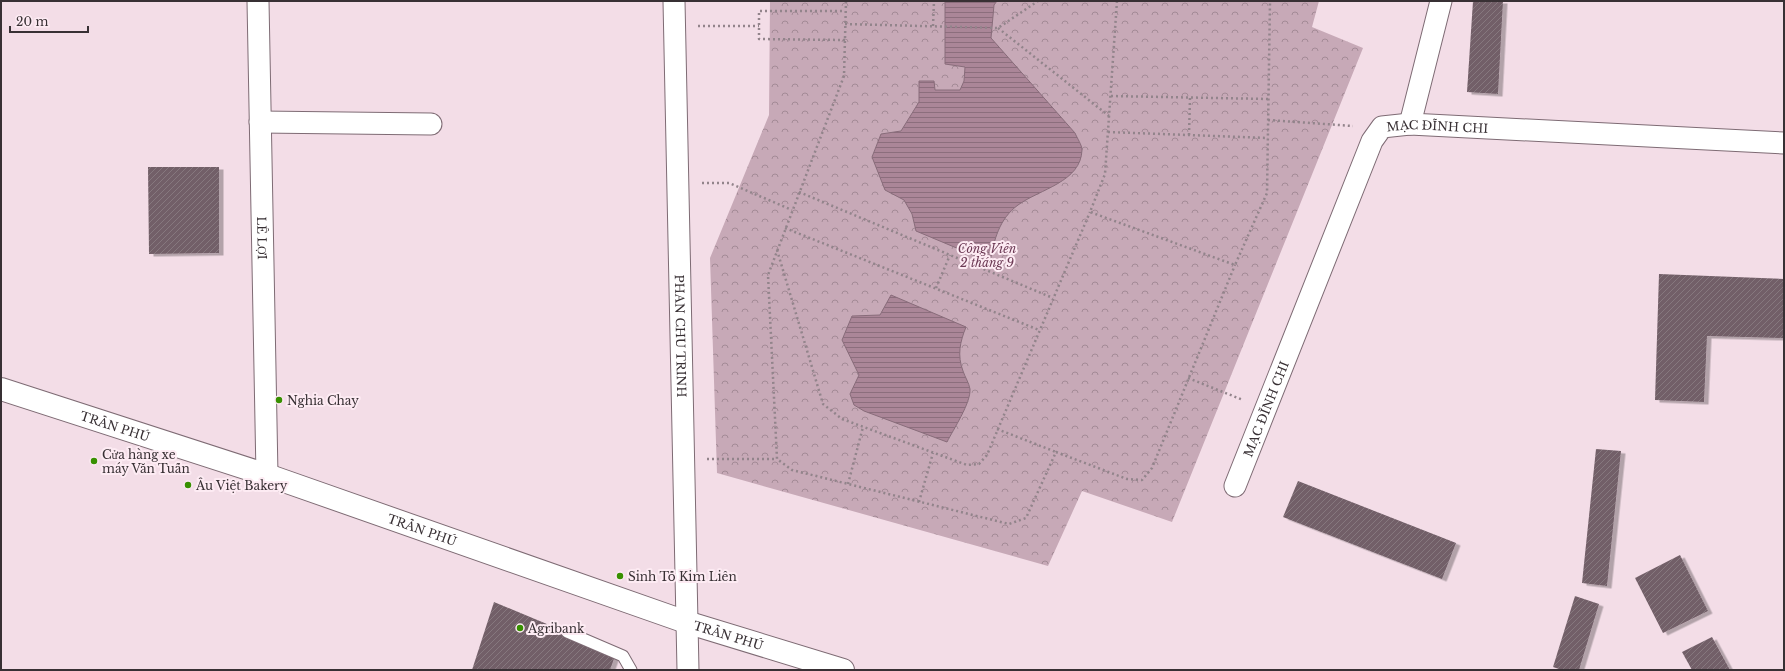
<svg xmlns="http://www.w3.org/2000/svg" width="1785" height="671" font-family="'Libre Baskerville',serif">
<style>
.forest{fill:url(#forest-crowns)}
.water{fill:url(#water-rules);stroke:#886c7a}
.building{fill:url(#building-hatch);filter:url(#shadow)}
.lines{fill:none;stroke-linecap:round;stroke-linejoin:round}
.service-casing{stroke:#7e6b74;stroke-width:13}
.minor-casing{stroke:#7e6b74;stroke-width:23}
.tertiary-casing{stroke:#7e6b74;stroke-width:24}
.path{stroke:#92848b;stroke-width:2.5;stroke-dasharray:2 3;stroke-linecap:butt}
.service{stroke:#fff;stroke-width:11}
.minor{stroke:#fff;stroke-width:21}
.tertiary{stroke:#fff;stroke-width:22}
.poi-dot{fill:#379000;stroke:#fdebf3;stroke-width:1.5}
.labels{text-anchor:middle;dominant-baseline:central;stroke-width:4;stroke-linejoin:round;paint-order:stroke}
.street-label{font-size:12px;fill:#383034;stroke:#fdebf3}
.park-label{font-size:12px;font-style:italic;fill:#6c3954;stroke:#fdebf3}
.poi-label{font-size:12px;fill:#383034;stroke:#fdebf3;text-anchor:start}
</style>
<defs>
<pattern id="forest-crowns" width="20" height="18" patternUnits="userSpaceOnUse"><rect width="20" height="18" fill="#c7a9b7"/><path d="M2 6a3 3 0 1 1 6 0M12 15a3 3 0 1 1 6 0" fill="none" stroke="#a38a96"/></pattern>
<pattern id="water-rules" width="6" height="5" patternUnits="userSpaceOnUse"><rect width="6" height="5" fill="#ab8698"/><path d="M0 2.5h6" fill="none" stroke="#8c6e7d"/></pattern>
<pattern id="building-hatch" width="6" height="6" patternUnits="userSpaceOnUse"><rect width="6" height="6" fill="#725f68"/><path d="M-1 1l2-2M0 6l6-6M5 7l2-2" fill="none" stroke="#86787e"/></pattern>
<filter id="shadow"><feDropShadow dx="4.5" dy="2.5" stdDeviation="0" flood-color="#0004"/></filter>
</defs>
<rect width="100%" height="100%" fill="#f3dde7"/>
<path class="forest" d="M770,1H1319L1312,27L1363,48L1172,522L1082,491L1048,566L717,473L710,258L769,115Z"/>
<g class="water">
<path d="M945,1H997L994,5L991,38L1075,133C1077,138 1082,145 1082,150C1081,182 1040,189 1018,205C999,219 994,240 990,262L916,231L912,214L904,200L885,190L872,157L881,134L901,131L919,102V81H934L935,90H960L964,81L965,67L945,64Z"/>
<path d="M891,295L966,327C960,342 957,355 963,371C965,377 969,383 970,389C971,403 953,430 947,442L864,411L854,405L850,394L859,375L842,340L852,316L880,315Z"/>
</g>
<g class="building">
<path d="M1473,1H1503L1498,94L1467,92Z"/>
<path d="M148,167H219V253L149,254Z"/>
<path d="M1659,274L1784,279V338L1707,336L1704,402L1655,400Z"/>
<path d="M1596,449L1621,451L1607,586L1582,583Z"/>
<path d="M1298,481L1456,543L1442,579L1283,517Z"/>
<path d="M1680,555L1708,611L1663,633L1635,578Z"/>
<path d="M1575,596L1599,604L1579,670H1562L1553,667Z"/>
<path d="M494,602L616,653L610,670H472Z"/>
<path d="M1712,637L1730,670H1692L1682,652Z"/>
</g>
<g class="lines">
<g class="service-casing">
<path id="service" d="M567,632L623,656L631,670"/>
</g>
<g class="minor-casing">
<g id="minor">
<path id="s1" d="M258,1L267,475"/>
<path id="s2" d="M674,1L688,670"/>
<path d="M260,122L431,124"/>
<path d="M1410,124L1441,1"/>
<path id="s3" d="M1235,486L1372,141L1382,127L1410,124L1784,143"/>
</g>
</g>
<g class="tertiary-casing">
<g id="tertiary">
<path id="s4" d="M1,389L267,475L686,622L843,670"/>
</g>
</g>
<g class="path">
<path d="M846,1L844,76L768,275L777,459L792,470L1009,524L1026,518L1056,452L1127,479L1142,480L1152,468L1235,265"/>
<path d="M1117,1L1105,174L1090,212L1235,265L1267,193L1270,1"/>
<path d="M845,24L998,28L1038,1"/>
<path d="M698,26H759"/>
<path d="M933,26L934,1"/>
<path d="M998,28L1109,116"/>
<path d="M845,40L759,39V11H845"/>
<path d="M1111,96L1268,99"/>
<path d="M1268,120L1353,126"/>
<path d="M1108,132L1268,138"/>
<path d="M1189,135L1190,98"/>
<path d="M702,183H729L792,210"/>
<path d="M799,192L1053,298"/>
<path d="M785,228L1039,330"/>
<path d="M777,250L823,404L842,419L967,465L979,464L987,455L1090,212"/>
<path d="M936,288L950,255"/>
<path d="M1188,378L1243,400"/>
<path d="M997,429L1056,452"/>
<path d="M707,459H777"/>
<path d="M848,484L863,427"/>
<path d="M919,502L933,453"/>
</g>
<use href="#service" class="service"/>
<use href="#minor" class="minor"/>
<use href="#tertiary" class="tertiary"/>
</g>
<g class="poi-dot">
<circle cx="279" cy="400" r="4"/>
<circle cx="94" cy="461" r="4"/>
<circle cx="188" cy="485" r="4"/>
<circle cx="620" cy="576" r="4"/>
<circle cx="520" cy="628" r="4"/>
</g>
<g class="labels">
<g class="street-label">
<text stroke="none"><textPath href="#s3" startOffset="444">MẠC ĐĨNH CHI</textPath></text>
<text stroke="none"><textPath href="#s1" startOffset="237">LÊ LỢI</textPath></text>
<text stroke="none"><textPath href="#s2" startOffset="335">PHAN CHU TRINH</textPath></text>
<text stroke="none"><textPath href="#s3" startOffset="83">MẠC ĐĨNH CHI</textPath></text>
<text stroke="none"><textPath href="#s4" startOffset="120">TRẦN PHÚ</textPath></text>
<text stroke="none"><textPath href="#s4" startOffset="444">TRẦN PHÚ</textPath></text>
<text stroke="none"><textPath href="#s4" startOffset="768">TRẦN PHÚ</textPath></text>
</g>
<g class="park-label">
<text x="987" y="248">Công Viên<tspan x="987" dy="14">2 tháng 9</tspan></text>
</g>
<g class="poi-label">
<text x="287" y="400">Nghia Chay</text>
<text x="102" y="454">Cửa hàng xe<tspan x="102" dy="14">máy Văn Tuấn</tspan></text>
<text x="196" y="485">Âu Việt Bakery</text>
<text x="628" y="576">Sinh Tố Kim Liên</text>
<text x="528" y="628">Agribank</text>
</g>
</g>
<rect width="1785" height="671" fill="none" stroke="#383034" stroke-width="4"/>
<path d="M10 26v6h78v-6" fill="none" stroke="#383034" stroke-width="2"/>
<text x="16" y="26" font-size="12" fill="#383034" stroke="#fdebf3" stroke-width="3" paint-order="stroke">20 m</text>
</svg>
